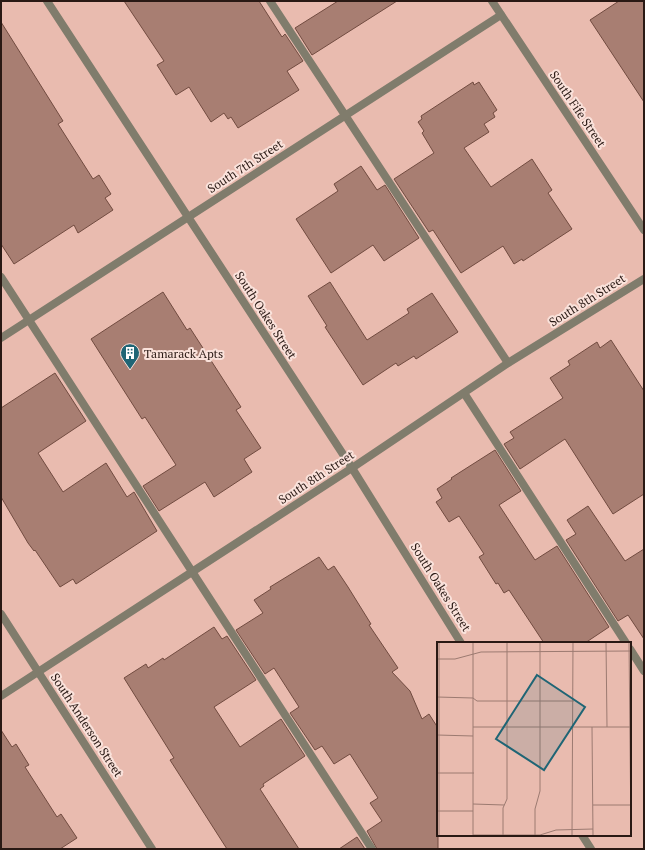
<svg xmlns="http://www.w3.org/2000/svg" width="645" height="850" font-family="'PT Serif',serif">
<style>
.building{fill:#a87e72;stroke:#714b40}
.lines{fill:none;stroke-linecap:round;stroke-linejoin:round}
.lane{stroke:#807c6c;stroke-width:8}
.street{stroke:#807c6c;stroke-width:8}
.labels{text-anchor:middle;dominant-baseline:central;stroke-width:4;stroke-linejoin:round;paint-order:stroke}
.street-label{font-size:12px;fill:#291914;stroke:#fae2db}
.poi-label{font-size:12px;fill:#291914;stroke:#fae2db;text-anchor:start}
.inset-road{fill:none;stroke:#9c7a71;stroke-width:1}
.view{fill:#1f6575;fill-opacity:0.15;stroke:#1f6575;stroke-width:2}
.inset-edge{fill:none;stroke:#291914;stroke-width:2}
</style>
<rect width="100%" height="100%" fill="#e9bbaf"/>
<g class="building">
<path d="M124,1H259L282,37L285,34L303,61L287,71L299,90L238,128L231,117L228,119L224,113L211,122L189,87L176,95L157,65L164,61Z"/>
<path d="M338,1H397L312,55L295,28Z"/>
<path d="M619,1H644V102L590,20Z"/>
<path d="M1,22L63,121L58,124L93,179L99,175L111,194L105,198L113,210L78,233L74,225L14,264L1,244Z"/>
<path d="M473,82L474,85L479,82L497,110L493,113L495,117L484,124L489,132L464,148L491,187L532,159L552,190L548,193L572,229L523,261L522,259L514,264L503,246L461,273L433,230L429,232L394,179L434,153L422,133L424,131L418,122L422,119L421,116Z"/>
<path d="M361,166L377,190L385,185L419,238L384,261L373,245L331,273L296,219L338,191L334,184Z"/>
<path d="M330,282L367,340L409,313L407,309L432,293L458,332L416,359L414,356L398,366L396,363L363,385L325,327L327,326L308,296Z"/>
<path d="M163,292L187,330L190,328L241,407L236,410L261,448L244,459L252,472L214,497L205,482L159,511L143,486L176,465L145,417L142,419L91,339Z"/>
<path d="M611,340L644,391V494L613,514L565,439L520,469L504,444L514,438L510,432L563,398L550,378L570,365L568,361L597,342L600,348Z"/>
<path d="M55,373L86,421L38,453L63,492L106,463L127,497L134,492L157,531L76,584L73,579L60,587L35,550L34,551L28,543L1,497V408Z"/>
<path d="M495,450L521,491L499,505L535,560L557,546L609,627L585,643H544L509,590L504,593L498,583L496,584L479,557L484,554L459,516L449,522L436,502L442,498L437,489L452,479L451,478Z"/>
<path d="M588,506L625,561L644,549V639L628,615L618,621L566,540L576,534L567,520Z"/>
<path d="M319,557L328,570L334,566L348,587L371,624L369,625L398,668L392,672L410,691L422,719L429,714L438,728V849H377L367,831L382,821L370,803L378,798L350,754L334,764L322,746L315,750L290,713L299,707L274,668L265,674L236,630L263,613L254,600L271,589L270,587Z"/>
<path d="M214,627L222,639L227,636L256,680L214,707L240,747L281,719L305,756L263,784L264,786L260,789L299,849H227L170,760L174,758L124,678L146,664L148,668L163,658L164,660Z"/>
<path d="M1,730L12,747L16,744L29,765L25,767L57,817L61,814L77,838L60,849H1Z"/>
<path d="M357,837L365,849H339Z"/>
</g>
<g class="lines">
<g class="lane">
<path d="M270,1L508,363"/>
<path d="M1,277L372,849"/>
<path d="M464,393L626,643"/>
<path d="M630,649L644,671"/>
</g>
<g class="street">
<path d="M47,1L352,468L461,643"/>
<path d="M492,1L644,230"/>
<path d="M1,338L501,15"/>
<path d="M1,614L152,849"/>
<path d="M1,696L352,468L508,363L644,279"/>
<path d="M582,835L591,849"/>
</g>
</g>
<defs>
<g id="building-pin" transform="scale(1)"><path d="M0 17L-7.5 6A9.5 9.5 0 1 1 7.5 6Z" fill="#1f6575" stroke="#fae2db"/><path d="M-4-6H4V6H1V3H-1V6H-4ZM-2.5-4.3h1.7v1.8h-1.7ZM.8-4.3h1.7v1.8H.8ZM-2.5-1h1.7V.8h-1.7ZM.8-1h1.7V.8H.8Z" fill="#fff"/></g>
</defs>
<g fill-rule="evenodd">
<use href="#building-pin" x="130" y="353"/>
</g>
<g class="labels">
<g class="street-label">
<text transform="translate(578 109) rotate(56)">South Fife Street</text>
<text transform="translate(245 166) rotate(-33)">South 7th Street</text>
<text transform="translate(587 300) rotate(-32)">South 8th Street</text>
<text transform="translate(266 315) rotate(57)">South Oakes Street</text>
<text transform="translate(316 477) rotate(-33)">South 8th Street</text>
<text transform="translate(441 587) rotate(58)">South Oakes Street</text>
<text transform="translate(87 725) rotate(57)">South Anderson Street</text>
</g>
<g class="poi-label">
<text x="144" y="353">Tamarack Apts</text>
</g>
</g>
<g transform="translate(437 642)">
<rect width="194" height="194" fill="#e9bbaf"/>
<path class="inset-road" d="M36,0V194M169,0L170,85M192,0L194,194M0,17H18L44,10L194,9M0,55L36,56L40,59H137M36,85H194M155,85L156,194M0,93L36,94M0,131H37M36,162L67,163M156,163H194M0,169H36M36,193H103L119,188L156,187M2,194V0M66,194V166L70,157V0M98,194V167L103,149V0M135,194L136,0"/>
<path class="view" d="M100,33L148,65L107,128L59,97Z"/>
<rect width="194" height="194" class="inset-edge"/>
</g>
<rect width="645" height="850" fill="none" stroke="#291914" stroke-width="4"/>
</svg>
